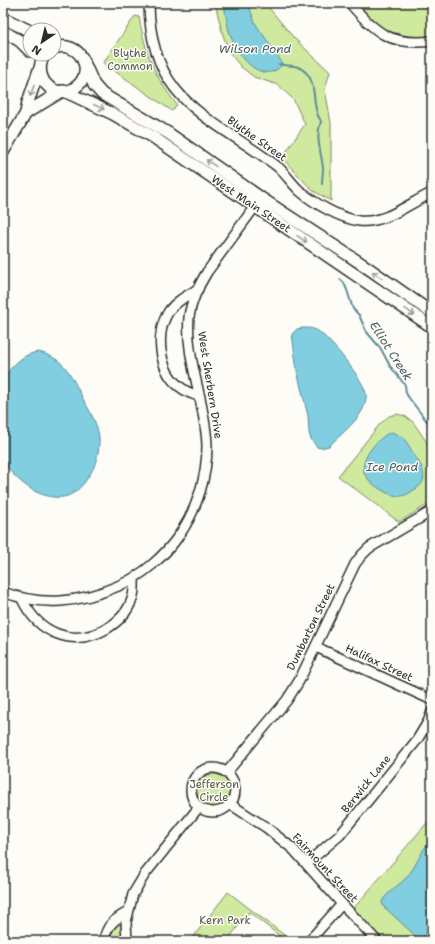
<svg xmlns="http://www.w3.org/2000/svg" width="435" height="944" font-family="'Shantell Sans',sans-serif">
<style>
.green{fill:#cfe99f;stroke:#7d8a65}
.water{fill:#80cedf;stroke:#5e8d97}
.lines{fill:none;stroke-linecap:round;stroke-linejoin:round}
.stream{stroke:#5e8d97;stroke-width:2}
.minor-casing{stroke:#2b2b2b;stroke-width:12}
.tertiary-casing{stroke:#2b2b2b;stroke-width:14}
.minor{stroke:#fdfcf7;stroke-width:9}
.tertiary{stroke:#fdfcf7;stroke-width:11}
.oneway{stroke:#9e9e9b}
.labels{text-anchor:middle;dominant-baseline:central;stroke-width:3;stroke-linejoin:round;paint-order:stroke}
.park-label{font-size:11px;fill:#545a48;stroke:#fdfcf7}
.street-label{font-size:11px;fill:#2b2b2b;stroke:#fdfcf7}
.water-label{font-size:12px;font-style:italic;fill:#445c61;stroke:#fdfcf7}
</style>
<rect width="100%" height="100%" fill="#fdfcf7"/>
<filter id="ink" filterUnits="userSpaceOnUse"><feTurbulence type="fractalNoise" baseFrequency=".025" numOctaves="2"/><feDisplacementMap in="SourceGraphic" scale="8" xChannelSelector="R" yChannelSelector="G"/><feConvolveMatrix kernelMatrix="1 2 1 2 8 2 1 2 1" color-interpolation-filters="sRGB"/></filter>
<g filter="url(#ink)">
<g class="green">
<path d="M215,3H265L293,37L330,72L325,89L331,123V201L312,190L282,158L305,124L293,99L278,85L254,77L241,67L229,52L222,32Z"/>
<path d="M357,3H422L432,11V36C392,40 382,31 357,3Z"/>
<path d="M135,16L139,17C146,54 153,74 177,105L172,111L103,63Z"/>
<path d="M397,414L405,416L413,422L432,450V502L399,522L338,476L380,424L389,416Z"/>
<circle cx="213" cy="791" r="17"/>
<path d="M432,817V941H383L353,909Z"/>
<path d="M228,892L292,941H286L249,912L227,941H190Z"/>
<path d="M117,923H121L122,941H108L110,931Z"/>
</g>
<g class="water">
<path d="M224,3H248L255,23L281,61L282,65C263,86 239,58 232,39C227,28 226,15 224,3Z"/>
<path d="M303,328C308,328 313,328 318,331C329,338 365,381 366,394C367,397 365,401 365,404C360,420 341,434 329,446L320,448L317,447L311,439L309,433L308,416L297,371L292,334L297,329Z"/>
<path d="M39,352C64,359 69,371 80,393C87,407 97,421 99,437C100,450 96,467 88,477C83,486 73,496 63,497C38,500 15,480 3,461V379C12,366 23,353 39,352Z"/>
<path d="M392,432C396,434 400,435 403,438C407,442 410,448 413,453C420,463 431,479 417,488C411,492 404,497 398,496C388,496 366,482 364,472C360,458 379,436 392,432Z"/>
<path d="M432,838V924L424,937L420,940L383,906L382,902C387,892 398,886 406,878C417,866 421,850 432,838Z"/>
</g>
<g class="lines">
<g class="stream">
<path d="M279,64C285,66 293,65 298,67C321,77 309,105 321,121C315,139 321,150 323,168C323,174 322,178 322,184"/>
<path d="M340,279L344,283L347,290L353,309L359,315L366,331L381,349L390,366L405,385L406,393L409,398L429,424L432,431"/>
</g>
<g class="minor-casing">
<g id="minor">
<path d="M149,3C150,103 211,116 278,167C286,174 292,184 300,191C315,204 340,218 359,221C386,224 409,203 432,193"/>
<path d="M350,3C375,33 391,46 432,41"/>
<path d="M431,3L432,4"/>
<path d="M198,289C188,295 176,301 169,311C154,334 159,374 183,389C188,393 194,394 200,397"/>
<path d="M3,592C43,607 79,603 118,586C142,576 165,556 180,534C197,509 207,477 207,446C206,403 185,359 189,317C191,301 199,285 207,272L259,201"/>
<path d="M22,599C38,633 72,648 106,629C118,622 128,612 132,599C135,592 134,585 134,578"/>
<path d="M316,647L432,700"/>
<circle cx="213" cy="790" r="22"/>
<path d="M227,772L287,700L299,681L355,564L361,556L369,548L432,511"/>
<path d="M230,804L267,828L293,849L342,904L377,941"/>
<path d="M307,863L340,835L417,740L428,722L432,712"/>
<path d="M104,941C106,925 115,919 128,912"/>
<path d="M127,941L126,922L133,894L145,874L199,807"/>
<path d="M309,941L342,904"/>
</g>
</g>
<g class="tertiary-casing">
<g id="tertiary">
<path d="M3,18L30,31"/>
<path d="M3,31L20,41L30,51"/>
<path d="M45,54C30,76 54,103 76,87C97,71 79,39 54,48"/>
<path d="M83,60L94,85L102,94L168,133L261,198L365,266L432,313"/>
<path d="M64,91L113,114L153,137L432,327"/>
<path d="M26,113L62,91"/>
<path d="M3,152L26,113L28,102L39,70"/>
</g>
</g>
<use href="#minor" class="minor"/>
<use href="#tertiary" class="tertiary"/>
</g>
<defs><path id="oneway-shaft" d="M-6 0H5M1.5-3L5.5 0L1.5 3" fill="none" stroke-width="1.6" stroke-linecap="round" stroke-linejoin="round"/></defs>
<g class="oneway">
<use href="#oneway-shaft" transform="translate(32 91) rotate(110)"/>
<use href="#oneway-shaft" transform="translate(99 107) rotate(25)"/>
<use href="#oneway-shaft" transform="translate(211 163) rotate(-145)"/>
<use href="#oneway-shaft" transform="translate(302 239) rotate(34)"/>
<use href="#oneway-shaft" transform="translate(377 275) rotate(-145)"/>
<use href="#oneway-shaft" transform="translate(410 312) rotate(35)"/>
</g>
</g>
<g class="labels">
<g class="park-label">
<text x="130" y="53">Blythe<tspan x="130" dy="13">Common</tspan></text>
<text x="214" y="784">Jefferson<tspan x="214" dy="13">Circle</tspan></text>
<text x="225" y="920">Kern Park</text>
</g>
<g class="street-label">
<text transform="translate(257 139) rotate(35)">Blythe Street</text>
<text transform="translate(251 204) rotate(34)">West Main Street</text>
<text transform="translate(210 385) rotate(81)">West Sherbern Drive</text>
<text transform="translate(311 627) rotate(-64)">Dumbarton Street</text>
<text transform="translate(379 663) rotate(25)">Halifax Street</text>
<text transform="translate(366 784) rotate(-51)">Berwick Lane</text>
<text transform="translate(325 868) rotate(47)">Fairmount Street</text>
</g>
<g class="water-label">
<text x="255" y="49">Wilson Pond</text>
<text transform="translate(391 351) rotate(57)">Elliot Creek</text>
<text x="392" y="467">Ice Pond</text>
</g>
</g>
<rect width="435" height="944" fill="none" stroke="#fdfcf7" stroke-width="16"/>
<rect x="8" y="8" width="419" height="928" fill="none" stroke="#2b2b2b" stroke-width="1.5" filter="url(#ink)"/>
<g transform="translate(42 42) rotate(215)"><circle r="19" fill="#fdfcf7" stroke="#a9a8a5"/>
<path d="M0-3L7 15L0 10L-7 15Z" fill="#2b2b2b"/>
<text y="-6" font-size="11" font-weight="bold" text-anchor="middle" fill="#2b2b2b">N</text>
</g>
</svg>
